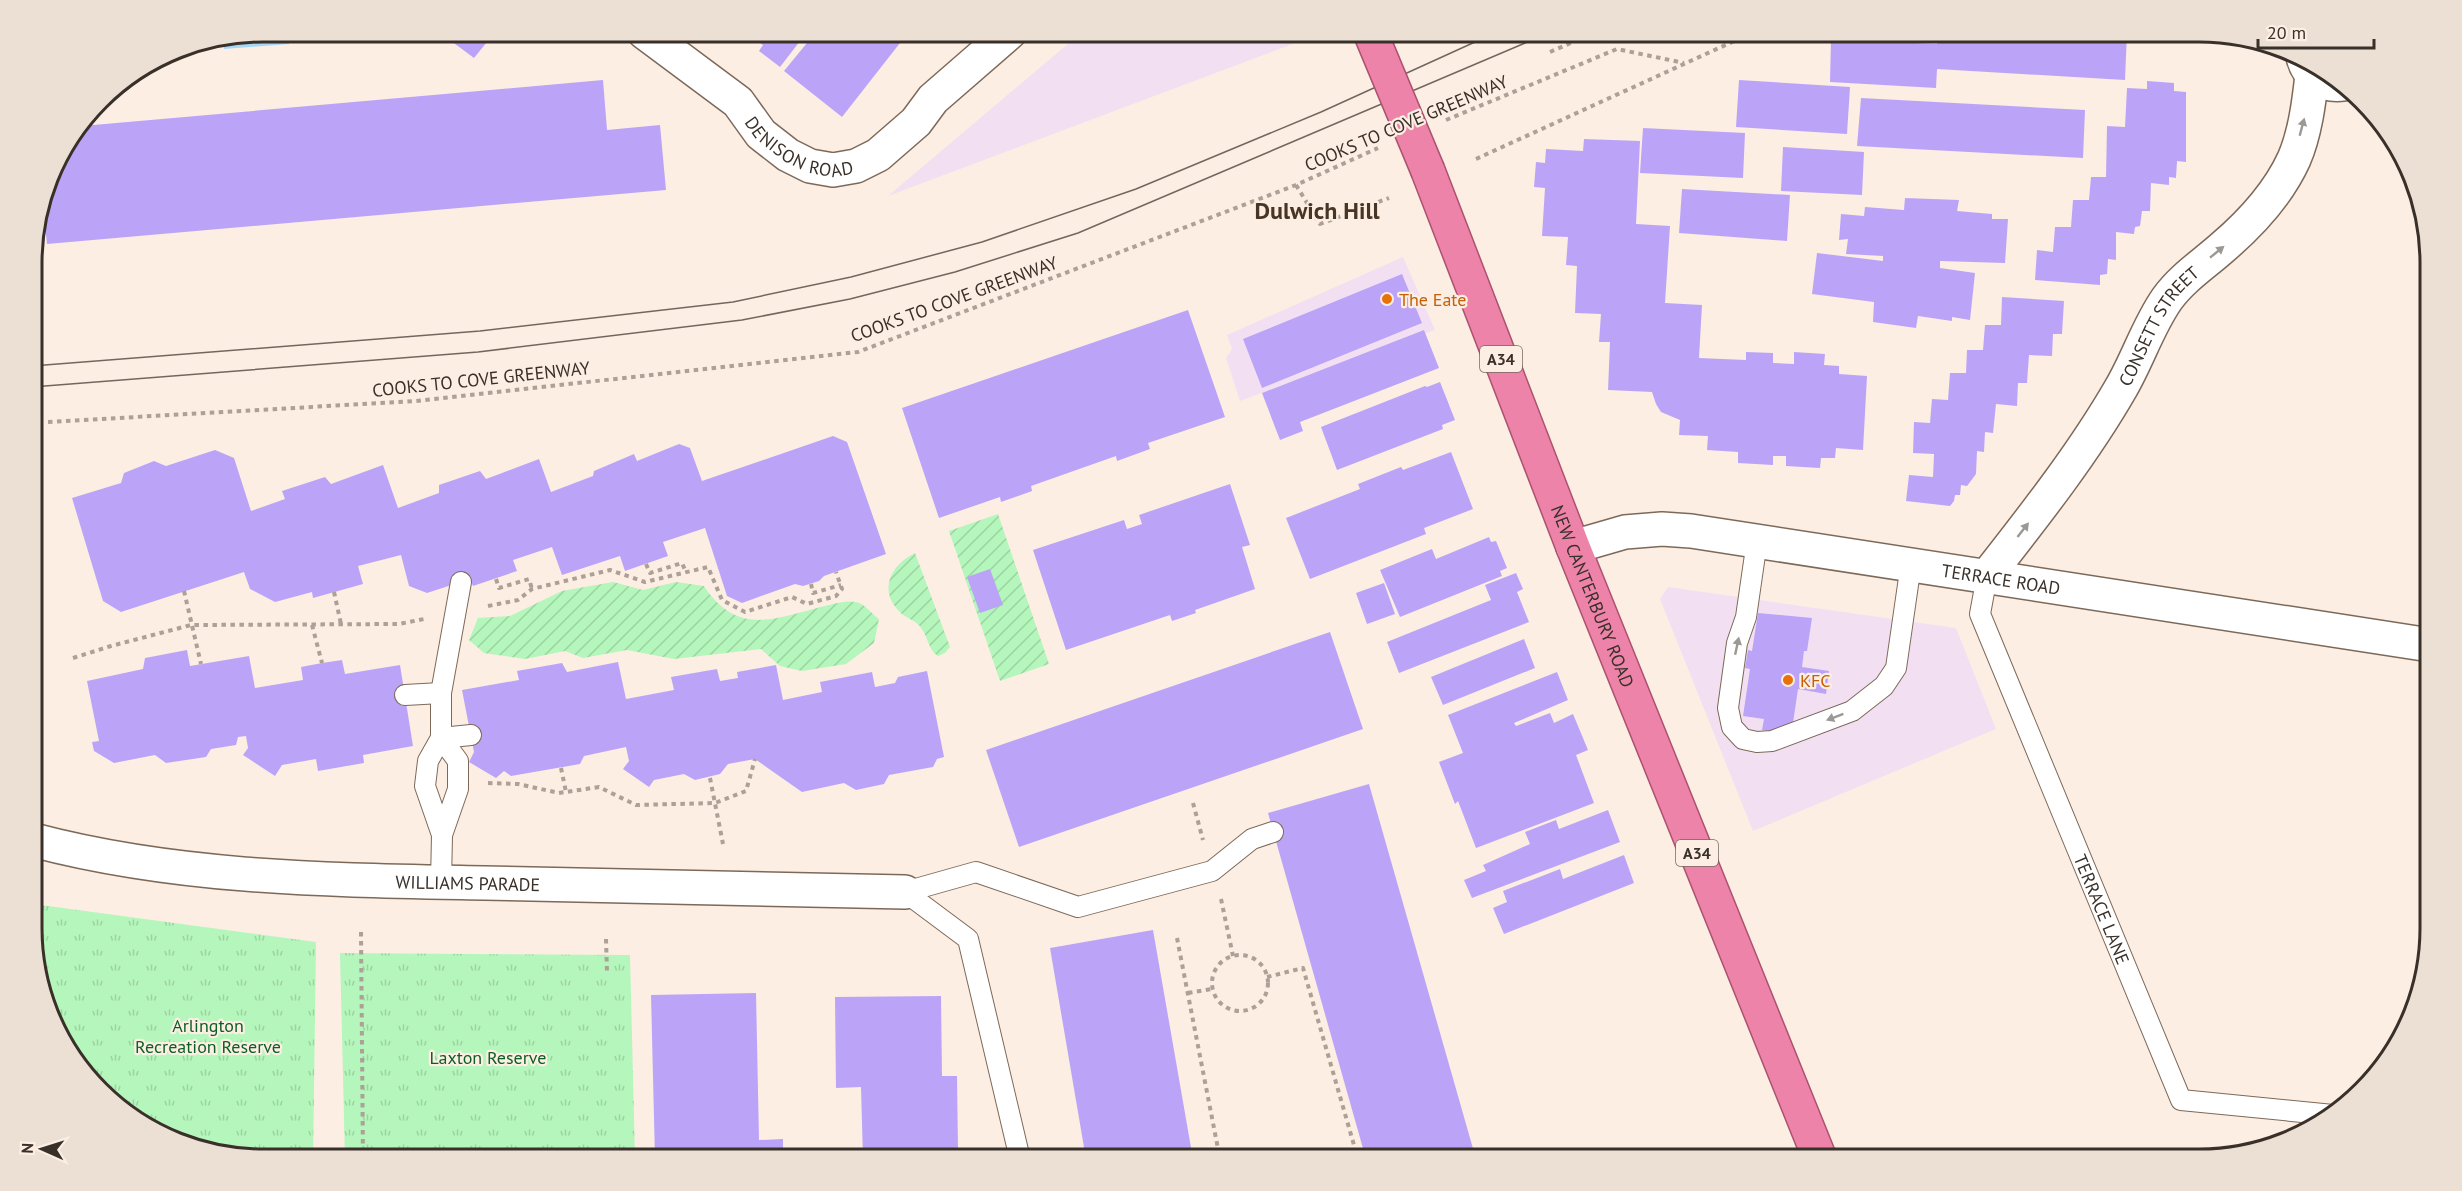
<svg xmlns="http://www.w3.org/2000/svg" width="2462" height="1191" font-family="'PT Sans',sans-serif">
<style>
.commercial{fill:#f2e0f2}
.park{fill:url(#park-tufts)}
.garden{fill:url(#garden-furrows)}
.water{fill:#a4d7f9}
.building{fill:#bba4f8}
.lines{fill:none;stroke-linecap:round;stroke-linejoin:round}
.service-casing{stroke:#7d6959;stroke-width:22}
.minor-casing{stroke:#7d6959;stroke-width:36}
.trunk-casing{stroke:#ab526f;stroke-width:36}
.path{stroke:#aca097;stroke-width:4;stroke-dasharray:4.5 4.5;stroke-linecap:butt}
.service{stroke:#fff;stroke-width:20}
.minor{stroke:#fff;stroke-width:33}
.trunk{stroke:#ee83aa;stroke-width:33}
.tram{stroke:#72675f;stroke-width:1.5}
.trunk-bridge-casing{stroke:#ab526f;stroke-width:36;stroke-linecap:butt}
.trunk-bridge{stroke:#ee83aa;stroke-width:33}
.oneway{fill:#9c9894}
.food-dot{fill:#e8710a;stroke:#fceee3;stroke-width:2}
.labels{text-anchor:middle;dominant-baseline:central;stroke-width:4.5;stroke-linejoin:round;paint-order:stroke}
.shield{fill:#fceee3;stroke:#746961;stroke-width:1.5}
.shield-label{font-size:16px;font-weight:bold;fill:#393029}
.street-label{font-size:18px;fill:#393029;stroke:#fceee3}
.food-label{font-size:18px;fill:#c56008;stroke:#fceee3;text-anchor:start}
.park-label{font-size:18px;fill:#0b5f24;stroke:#fceee3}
.district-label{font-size:24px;font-weight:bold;fill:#473526;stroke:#fceee3}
.rim{fill:none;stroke:#393029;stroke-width:3}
</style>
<defs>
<pattern id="park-tufts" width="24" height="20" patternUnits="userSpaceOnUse" patternTransform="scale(1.5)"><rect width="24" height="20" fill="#b4f6bb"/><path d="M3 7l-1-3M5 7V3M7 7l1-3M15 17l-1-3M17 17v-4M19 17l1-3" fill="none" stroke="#9cd3a1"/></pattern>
<pattern id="garden-furrows" width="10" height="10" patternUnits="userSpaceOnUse" patternTransform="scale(1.5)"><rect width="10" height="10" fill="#b4f6bb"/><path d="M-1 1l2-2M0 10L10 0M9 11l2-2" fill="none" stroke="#9cd3a1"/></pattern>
</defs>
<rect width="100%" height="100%" fill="#fceee3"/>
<g class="commercial">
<path d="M1082,32H1303L1306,39L888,196Z"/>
<path d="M1403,257L1435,330L1240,401L1226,358L1232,349L1227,335Z"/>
<path d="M1668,587L1956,628L1996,729L1753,831L1660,599Z"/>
</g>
<g class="park">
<path d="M33,904L316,942L313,1159H263L161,1136L79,1068L49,1016L34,958Z"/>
<path d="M340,953L630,955L635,1159H345Z"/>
</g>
<g class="garden">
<path d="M998,514L1049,664L1000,681L949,531Z"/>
<path d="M915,553L950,647L945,653L938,656C928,650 928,636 921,628C917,621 908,619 902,614C877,592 890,565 915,553Z"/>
<path d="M613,582L643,590L676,582L704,586C739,639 778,617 829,605C839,603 851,599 861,604C867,607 873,615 879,619L874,643L846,664L802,671L780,666L761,649L674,659L627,650L583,658L565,651L525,659L484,653L469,640L478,618L510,616L562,591Z"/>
</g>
<path class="water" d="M263,32H288L289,44L224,49V39Z"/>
<g class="building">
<path d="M439,32H495L474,58Z"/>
<path d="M744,32H807L780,67L759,51L763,45Z"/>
<path d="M816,32H885L900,43L842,117L784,71Z"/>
<path d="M1938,32H2127L2125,80L1937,69L1936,88L1830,82L1831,39L1937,44Z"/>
<path d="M603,80L607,130L660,125L666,190L47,244L43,206L55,161L82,126Z"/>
<path d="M1739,80L1850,87L1847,134L1736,127Z"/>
<path d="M2147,81L2174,83V91L2186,92V162L2177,161L2176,178L2169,177V185L2151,183L2150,211H2142L2140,226L2135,227L2134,234L2116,232V260L2108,259L2107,274L2100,275V285L2035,280L2037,250L2053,252L2055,227H2071L2073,200H2089L2091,177H2106L2107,126L2125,127L2127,88L2147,89Z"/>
<path d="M1861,98L2085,110L2083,158L1857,146Z"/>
<path d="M1643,128L1745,133L1743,178L1640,173Z"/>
<path d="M1584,139L1640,141L1636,224L1670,226L1665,303L1702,305L1699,358L1746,360V352L1773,353V363L1794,364V352L1825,354L1824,365L1839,366V374L1867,376L1863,450L1836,448L1835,458H1821L1820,468L1786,466V456H1773V465L1738,463V452L1707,450L1708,436L1679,435L1680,420L1661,412L1656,404L1652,392L1608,390L1610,342H1599L1601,314L1575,313L1577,266L1566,265L1568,237L1542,236L1545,188L1534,187L1536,162L1545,163L1546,149L1583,151Z"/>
<path d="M1783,147L1864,152L1862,195L1781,191Z"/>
<path d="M1682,189L1790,195L1787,241L1679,233Z"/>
<path d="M1905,198L1959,200L1957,211L1992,214V219H2008L2005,263L1940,261V268L1975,273L1970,320L1952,317V321L1918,316L1916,328L1873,322L1874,302L1812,294L1817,253L1883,261V256L1846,254L1848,239L1839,240L1841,214L1864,216L1865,207L1904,210Z"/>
<path d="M1402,274L1422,323L1262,388L1243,339Z"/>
<path d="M2002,297L2064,301L2062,334H2053L2052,356L2029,355L2027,383H2018L2017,406L1996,404L1993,433L1985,432L1984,452L1977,451L1976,474L1967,486L1961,485L1960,495H1955L1954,501L1950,506L1906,501L1909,475L1933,477L1934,454L1913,453L1914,422L1930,423L1932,399L1948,400L1950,373H1966L1967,350H1983L1985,325H2001Z"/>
<path d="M1188,310L1225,417L1148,443L1150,449L1117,461L1116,456L1031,486L1032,491L1001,502L1000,497L939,518L902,408Z"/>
<path d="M1424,330L1439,368L1300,422L1303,431L1280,440L1262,393Z"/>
<path d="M1440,382L1455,420L1442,425L1443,429L1337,470L1321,427L1425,386L1427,387Z"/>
<path d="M833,436L847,442L886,554L824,576L819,581L803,586L795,584L742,603L727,596L705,528L663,542L668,556L625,571L620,556L562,575L552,547L513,560L517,571L473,586L470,579L427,593L409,586L401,555L358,566L363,584L313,598L312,592L275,602L250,589L244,572L121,612L103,601L72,498L121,483L124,473L154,461L166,466L215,450L234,458L251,511L285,499L282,491L325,477L331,484L383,465L398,508L439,493V485L480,471L486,479L539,459L551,492L593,476L594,471L634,454L637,461L679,444L690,448L702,481Z"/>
<path d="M1451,452L1473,509L1424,528L1426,534L1310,579L1286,518L1360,489L1358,484L1401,467L1403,470Z"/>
<path d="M1230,484L1250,545L1242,547L1255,589L1195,610L1196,613L1172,621L1170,615L1066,650L1033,550L1124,520L1127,529L1142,524L1139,515Z"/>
<path d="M1489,537L1491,542L1496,541L1507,568L1500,571L1502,576L1400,617L1380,570L1432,549L1436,559Z"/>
<path d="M990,569L1003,605L980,613L967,577Z"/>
<path d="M1516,573L1523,589L1517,592L1529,622L1399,673L1387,642L1491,600L1485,585Z"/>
<path d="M1384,583L1395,614L1367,624L1356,593Z"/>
<path d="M1758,613L1812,618L1807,651H1804L1802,667L1829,671L1826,694L1798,689L1793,723L1770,731L1762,730L1764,719L1743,716L1750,669L1745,668L1748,650L1752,651Z"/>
<path d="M1330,632L1363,729L1019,847L986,750Z"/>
<path d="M1524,639L1535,668L1443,705L1431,677Z"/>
<path d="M187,650L190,666L249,656L255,688L303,680L301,667L322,663L342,660L345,674L400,665L413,746L363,755L364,763L318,771L316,759L282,765L275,776L243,755L248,748L246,736L238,737L236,745L211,749L206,757L166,763L155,755L114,763L94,751L92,742L99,741L87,681L143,669L145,658Z"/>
<path d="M618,662L626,699L674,690L671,677L717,669L720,681L738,678L737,672L776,665L783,700L822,692L820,682L872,672L875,687L895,683L898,677L927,671L944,757L937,759L933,767L889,775L884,784L856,790L844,783L802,792L755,759L728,764L720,774L695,780L684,774L654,780L649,787L623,769L629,761L626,747L584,756L580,764L511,776L504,771L496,778L469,762L474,752L462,690L519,680L517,671L562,663L567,672Z"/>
<path d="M1557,672L1568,700L1514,723L1516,726L1550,713L1554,723L1573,714L1588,750L1576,755L1594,803L1476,848L1458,801L1455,804L1439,762L1463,753L1448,715Z"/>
<path d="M1369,784L1476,1159H1366L1268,813Z"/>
<path d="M1608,810L1620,842L1472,898L1464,880L1486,871L1483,865L1530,844L1525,832L1556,820L1559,829Z"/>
<path d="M1624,855L1634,883L1504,934L1493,908L1507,902L1503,891L1560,869L1563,879Z"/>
<path d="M1153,930L1193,1159H1086L1050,948Z"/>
<path d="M756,993L759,1140L783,1139V1159H655L651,995Z"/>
<path d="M941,996L942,1076H957L958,1149L984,1148V1159H863L861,1087L836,1088L835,997Z"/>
</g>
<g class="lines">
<g class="service-casing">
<g id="service">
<path d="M1757,541L1746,617L1737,643L1728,708L1732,727L1743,739L1757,742L1772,741L1852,711L1884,686L1896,668L1911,564"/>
<path id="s1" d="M1987,576L1980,614L2181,1100L2333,1115"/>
<path d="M405,695L441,693"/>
<path d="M442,835L458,789V761L441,738L471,735"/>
<path d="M441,882L442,835L425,786L428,761L441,738V693L461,582"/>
<path d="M905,892L976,872L1078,907L1212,871L1252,839L1273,832"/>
<path d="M905,892L968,939L1020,1159"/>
</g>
</g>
<g class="minor-casing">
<g id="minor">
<path id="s2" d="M644,32L738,102L761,134L788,155L810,166L833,170L856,166L878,155L916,122L933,99L1010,32"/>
<path d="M2303,57C2308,77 2324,87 2344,84"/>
<path id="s3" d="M1573,547L1625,532L1662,529L1691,531L2430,645"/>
<path id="s4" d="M1987,576C2034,516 2083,454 2121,388C2138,359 2148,326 2167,299C2182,278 2204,264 2223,247C2251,223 2278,194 2294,159C2305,134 2309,102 2312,75"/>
<path id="s5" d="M33,840C180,879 333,880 484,883C624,886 765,889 905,892"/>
</g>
</g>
<g class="trunk-casing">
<g id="trunk">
<path id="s6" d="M1428,171L1573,547L1820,1159"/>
</g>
</g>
<g class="path">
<path d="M1550,52L1596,32"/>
<path d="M1446,120L1617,49L1684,63"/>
<path d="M1476,159L1754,32"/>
<path d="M1296,185L1320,224L1389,198"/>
<path d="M48,422L416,401L858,352L1296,185L1378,148"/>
<path d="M646,564L650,573L682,563L686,572"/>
<path d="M496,579L499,588L529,579L532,589"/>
<path d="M811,584L813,593L841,585"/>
<path d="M184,591L201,664"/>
<path d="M334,592L341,624"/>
<path d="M488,606L518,600L532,589L610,570L645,582L708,567L722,600L745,612L792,597L807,604L836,596L842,589L836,572"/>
<path d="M312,625L322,663"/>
<path d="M73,658L111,646L191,625L399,624L424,619"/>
<path d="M561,768L566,792"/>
<path d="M710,778L723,844"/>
<path d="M488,783L518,784L559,793L599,787L636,805L715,803L746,791L755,759"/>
<path d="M1193,803L1203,840"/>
<path d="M1221,899L1233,956"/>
<path d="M361,932L363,1159"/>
<path d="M1177,938L1220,1159"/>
<path d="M606,939L607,972"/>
<circle cx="1240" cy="983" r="28"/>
<path d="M1267,977L1303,968L1358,1159"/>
<path d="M1188,993L1212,989"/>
</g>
<use href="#service" class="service"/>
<use href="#minor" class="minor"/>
<use href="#trunk" class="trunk"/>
<g class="tram">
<path d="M32,366L480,331L733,302L851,277L982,242L1136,189L1321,112L1497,32"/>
<path d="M32,387L478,352L742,320L850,299L955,272L1078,233L1551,32"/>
</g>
<g class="trunk-bridge-casing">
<path id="trunk-bridge" d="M1370,32L1428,171"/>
</g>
<use href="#trunk-bridge" class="trunk-bridge"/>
</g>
<defs><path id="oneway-solid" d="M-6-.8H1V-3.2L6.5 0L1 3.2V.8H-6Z" transform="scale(1.5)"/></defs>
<g class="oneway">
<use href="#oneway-solid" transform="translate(2302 127) rotate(-75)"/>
<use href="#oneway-solid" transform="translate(2217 252) rotate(-39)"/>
<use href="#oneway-solid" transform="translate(2023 530) rotate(-52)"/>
<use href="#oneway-solid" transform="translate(1737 646) rotate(-78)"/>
<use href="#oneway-solid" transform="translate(1835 717) rotate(159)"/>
</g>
<g class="food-dot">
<circle cx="1387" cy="299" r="6"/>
<circle cx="1788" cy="680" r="6"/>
</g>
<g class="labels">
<g class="shield">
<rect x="1480" y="346" width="42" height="26" rx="4.5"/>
<rect x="1676" y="840" width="42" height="26" rx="4.5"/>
</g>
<g class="shield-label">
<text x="1501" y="359">A34</text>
<text x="1697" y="853">A34</text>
</g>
<g class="street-label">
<text transform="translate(1406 123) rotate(-23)">COOKS TO COVE GREENWAY</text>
<text stroke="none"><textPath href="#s2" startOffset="198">DENISON ROAD</textPath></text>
<text transform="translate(954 299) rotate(-20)">COOKS TO COVE GREENWAY</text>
<text stroke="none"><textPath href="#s4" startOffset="304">CONSETT STREET</textPath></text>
<text transform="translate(481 379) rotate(-6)">COOKS TO COVE GREENWAY</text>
<text stroke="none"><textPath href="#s3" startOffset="434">TERRACE ROAD</textPath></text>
<text stroke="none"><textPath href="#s6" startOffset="456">NEW CANTERBURY ROAD</textPath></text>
<text stroke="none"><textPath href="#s5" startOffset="438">WILLIAMS PARADE</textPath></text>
<text stroke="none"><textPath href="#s1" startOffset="358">TERRACE LANE</textPath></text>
</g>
<g class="food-label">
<text x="1399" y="299">The Eate</text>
<text x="1800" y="680">KFC</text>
</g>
<g class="park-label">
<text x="208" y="1025">Arlington<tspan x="208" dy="21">Recreation Reserve</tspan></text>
<text x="488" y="1057">Laxton Reserve</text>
</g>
<g class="district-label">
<text x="1317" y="210">Dulwich Hill</text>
</g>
</g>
<path d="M0 0H2462V1191H0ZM263 42H2199A221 221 0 0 1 2420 263V928A221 221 0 0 1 2199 1149H263A221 221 0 0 1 42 928V263A221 221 0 0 1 263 42Z" fill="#ecdfd4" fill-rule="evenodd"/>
<path class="rim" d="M263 42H2199A221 221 0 0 1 2420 263V928A221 221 0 0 1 2199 1149H263A221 221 0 0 1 42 928V263A221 221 0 0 1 263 42Z"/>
<g transform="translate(42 1149) rotate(273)" stroke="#fceee3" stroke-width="4.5" paint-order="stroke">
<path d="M0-4.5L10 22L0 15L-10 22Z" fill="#393029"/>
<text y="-9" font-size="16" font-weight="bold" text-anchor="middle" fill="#393029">N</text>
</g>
<path d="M2258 39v9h116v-9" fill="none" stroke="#393029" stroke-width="3"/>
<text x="2267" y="39" font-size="18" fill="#393029" stroke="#fceee3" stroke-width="4.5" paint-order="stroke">20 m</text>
</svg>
